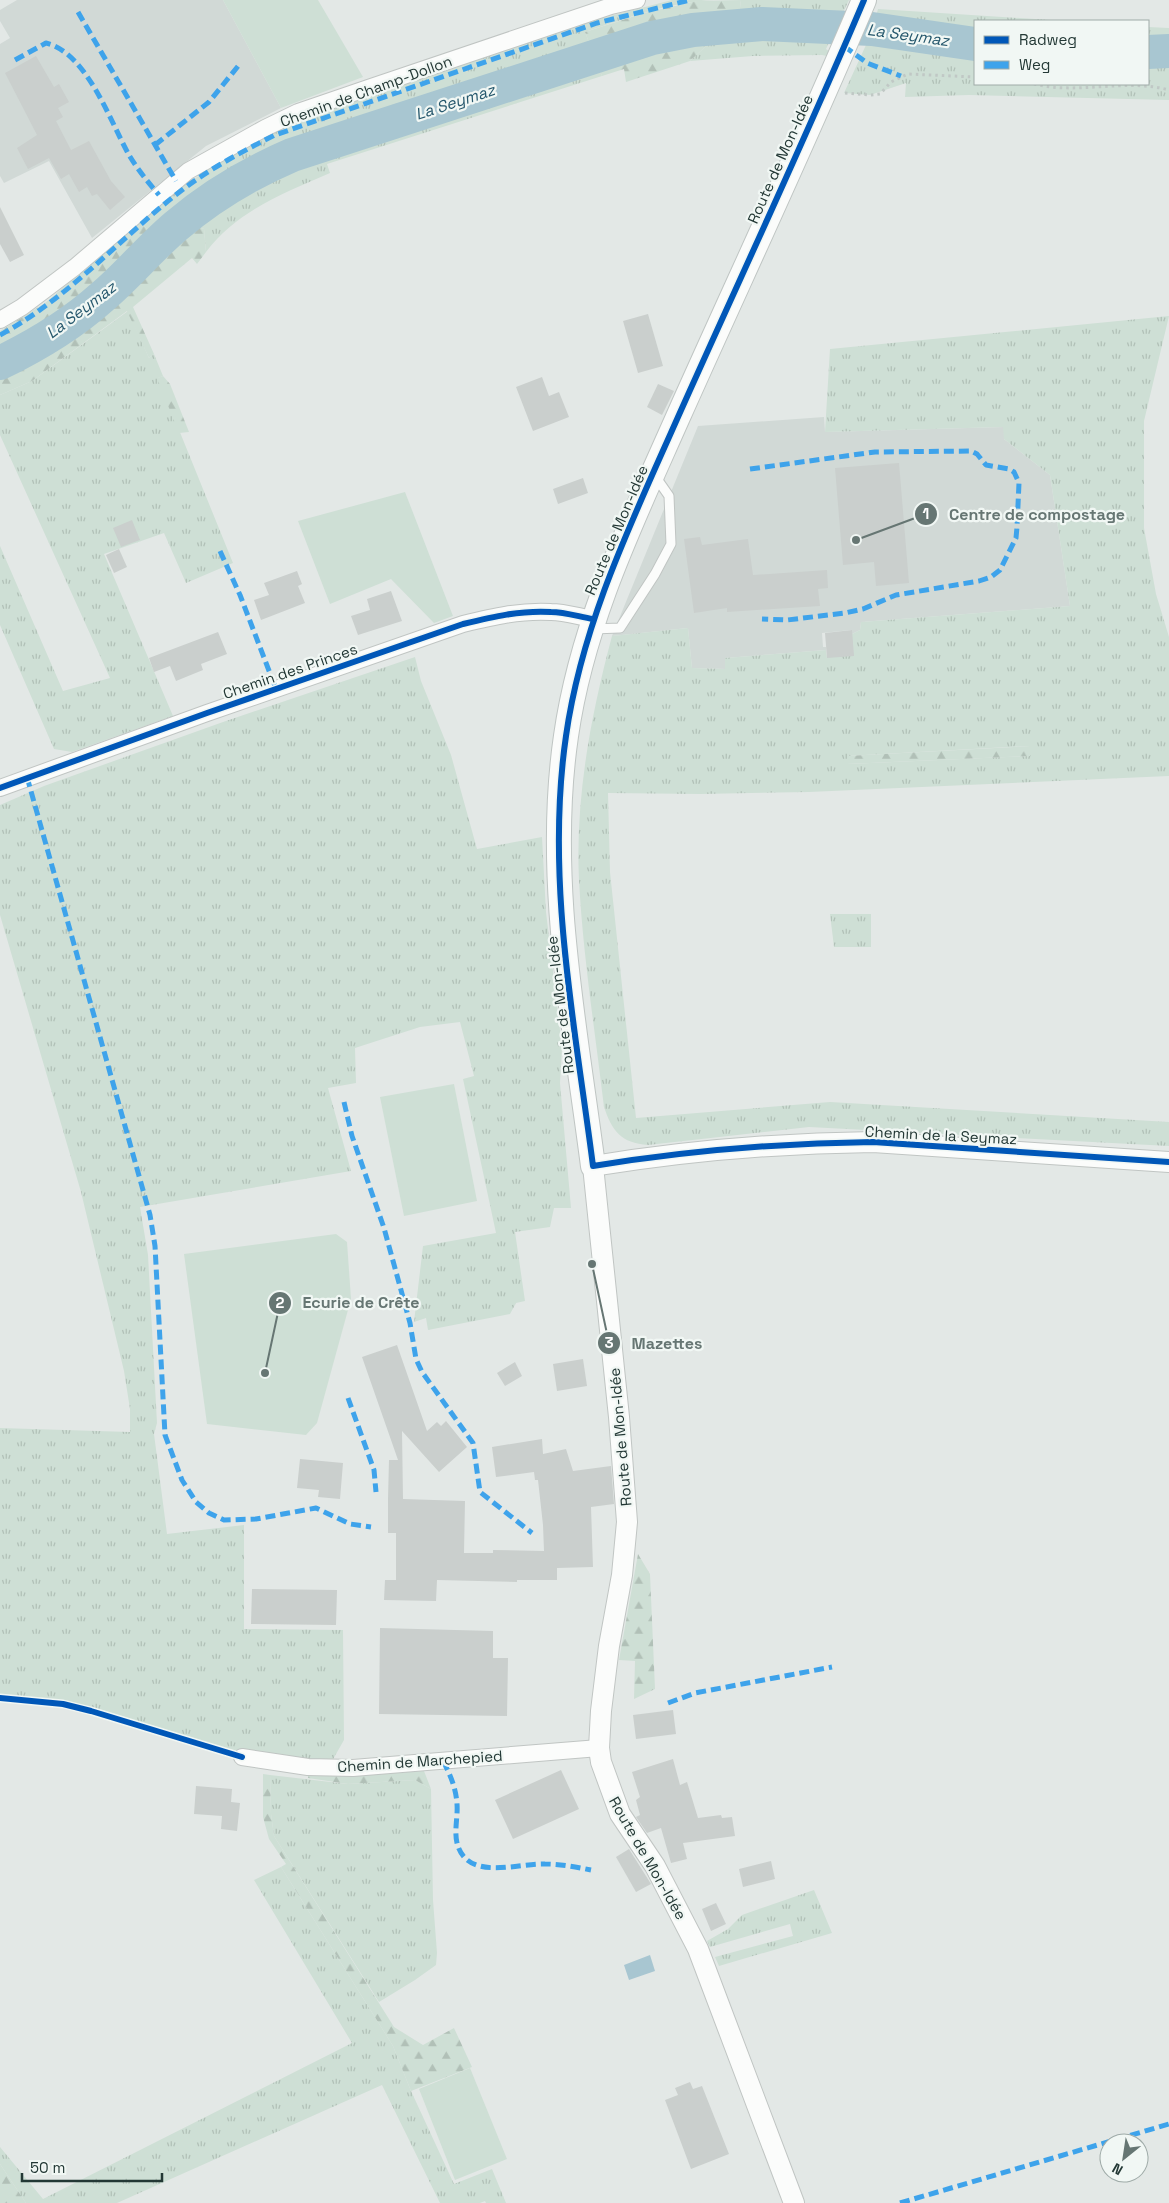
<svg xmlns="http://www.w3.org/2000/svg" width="1169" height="2203" font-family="'Space Grotesk',sans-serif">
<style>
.built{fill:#d1d9d6}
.grass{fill:url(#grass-tufts);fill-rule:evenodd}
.forest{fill:url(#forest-firs)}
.green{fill:#cedfd5}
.water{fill:#a8c6d1}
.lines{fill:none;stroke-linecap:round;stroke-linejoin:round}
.river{stroke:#a8c6d1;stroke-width:34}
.building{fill:#cacfcd}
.service-casing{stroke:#c0c5c3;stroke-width:11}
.minor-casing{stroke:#c0c5c3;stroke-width:18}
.tertiary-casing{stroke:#c0c5c3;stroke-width:22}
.secondary-casing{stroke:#bfc5c3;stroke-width:26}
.path{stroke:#c0c8c5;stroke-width:3;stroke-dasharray:2.5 4;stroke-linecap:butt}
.service{stroke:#fbfcfb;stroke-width:9}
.minor{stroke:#fbfcfb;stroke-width:16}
.tertiary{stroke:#fbfcfb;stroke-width:20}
.secondary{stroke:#fbfcfb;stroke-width:24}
.quiet{stroke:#3ea3eb;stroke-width:5;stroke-dasharray:10 5;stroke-linecap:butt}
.cycleway-casing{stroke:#f1f7f4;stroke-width:9}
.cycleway{stroke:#0057b8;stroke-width:6}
.labels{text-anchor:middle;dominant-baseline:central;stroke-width:4.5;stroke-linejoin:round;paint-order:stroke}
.street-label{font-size:15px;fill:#233835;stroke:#f1f7f4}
.water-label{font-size:16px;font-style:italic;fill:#25576c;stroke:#f1f7f4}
.leader{fill:none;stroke:#667673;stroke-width:2}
.callout-dot{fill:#667673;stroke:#f1f7f4;stroke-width:2}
.mark-label{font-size:15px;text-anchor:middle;font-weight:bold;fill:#fff}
.callout-label{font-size:16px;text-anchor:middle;font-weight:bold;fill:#667673;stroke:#f1f7f4;stroke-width:4.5;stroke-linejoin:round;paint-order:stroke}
</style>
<defs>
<pattern id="grass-tufts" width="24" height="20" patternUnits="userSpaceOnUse" patternTransform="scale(1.25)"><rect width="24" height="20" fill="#cedfd5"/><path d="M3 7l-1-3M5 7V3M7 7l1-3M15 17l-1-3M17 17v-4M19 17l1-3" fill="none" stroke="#b1c0b7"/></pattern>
<pattern id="forest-firs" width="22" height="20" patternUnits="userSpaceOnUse" patternTransform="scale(1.25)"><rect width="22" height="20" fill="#cedfd5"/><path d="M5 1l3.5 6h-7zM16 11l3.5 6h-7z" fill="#b1c0b7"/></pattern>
</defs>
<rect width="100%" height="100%" fill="#e3e8e6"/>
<g class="built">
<path d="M17,0H223L281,108L206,146L92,238L49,161L4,183L0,176V44L10,38L0,21V10Z"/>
<path d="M824,417L825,432L1004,427V439L1050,475L1070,606L861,622L860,630L852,634L851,630L822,633L823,647H826V650L725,658L726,669L692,668L688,628L612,636L698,426Z"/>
</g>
<g class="grass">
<path d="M672,0H714C670,2 627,18 585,32L602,76L327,164L330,173C284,193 237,211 206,252L204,229L187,223L162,245L140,222L182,187L227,157L288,126L367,97L587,22Z"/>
<path d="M741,0H849L826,49L830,52L827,56L822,55L753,56L690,61L739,15Z"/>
<path d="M878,9L1066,21H975V84H1148V27L1169,28V100L969,95L905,97L906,83L870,95L844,93L871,34Z"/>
<path d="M128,311L149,358L154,354L163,376L158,378L233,563L186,583L164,533L104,554L173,716L72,752L54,749L0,625V546L63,691L110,678L0,435V395L32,381Z"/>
<path d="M1169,316L1144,421V528L1156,594L1169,637V776L809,792L700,794L608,793L610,872L636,1118L830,1102L1169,1122V1146L809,1127L648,1145C621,1143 612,1131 604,1107C595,1031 583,956 579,880C575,798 591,715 612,636L688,628L692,668L725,669V658L826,650L827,658L852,634L860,630L861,622L1070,606L1050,475L1004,439L1003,427L825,432L830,349ZM1029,746L1030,756L847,764V756Z"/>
<path d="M415,657L421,681L451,755L477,849L542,837L546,912L562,1047L560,1083L571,1208H554L550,1227L515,1232L525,1301L516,1303L510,1314L428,1330L426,1318L414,1322L423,1246L496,1233L463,1079L474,1076L460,1022L420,1027L355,1048L356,1083L328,1088L351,1171L140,1207L148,1255L157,1423L154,1434L167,1534L244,1525V1629L343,1630L344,1740L332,1761L242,1757L91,1711L63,1704L0,1698V1428L130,1432V1409L124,1371L81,1192L0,915V805L44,786L223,722Z"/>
<path d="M830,914H871V947H834Z"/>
<path d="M270,1775L348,1784L415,1780L431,1789L433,1900L437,1953L436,1965L415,1980L379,2002L274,1836L271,1814Z"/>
<path d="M281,1867L393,2046L411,2091L454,2184L492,2169L506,2203H486L485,2201L480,2203H440L382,2085L117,2203H26L0,2164V2147L43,2199L352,2043L254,1880Z"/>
<path d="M814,1890L832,1933L719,1966L715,1957L793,1936L790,1924L710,1947L707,1941L728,1929L742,1915Z"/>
</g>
<g class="forest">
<path d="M741,0L739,15L690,61L626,82L624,69L602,76L585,32L644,13L697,1Z"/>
<path d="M140,222L162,245L187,223L204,229L206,252L197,264L192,258L133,307L154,354L149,358L127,311L32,381L0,395V331L45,303Z"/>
<path d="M163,376L170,384L189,432L179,433L157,378Z"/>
<path d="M1030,746V756L847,764V756Z"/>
<path d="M638,1554L650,1574L655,1689L634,1699L635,1661L619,1660Z"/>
<path d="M424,1771L431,1789L415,1780L348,1784L308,1778V1773L373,1774Z"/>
<path d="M263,1774L270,1775L271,1814L274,1836L394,2027L423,2045L454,2028L472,2067L411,2091L393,2046L281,1867L286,1864L269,1839L263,1817Z"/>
<path d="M0,2164L26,2203H0Z"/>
</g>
<g class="green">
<path d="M223,0H318L363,77L281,108Z"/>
<path d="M405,492L453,616L434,623L391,579L330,604L298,521Z"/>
<path d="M454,1084L477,1201L404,1216L380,1097Z"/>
<path d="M336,1234L347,1242L351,1299L317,1423L306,1435L207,1424L184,1254Z"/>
<path d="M470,2068L507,2159L455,2180L419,2089Z"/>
</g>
<path class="water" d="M650,1955L655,1971L629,1980L624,1965Z"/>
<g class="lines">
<g class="river">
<path d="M1148,52L1169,51"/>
<path d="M0,363C35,346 73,323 102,297C128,275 150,248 176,226C211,196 250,173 292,155L652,38L693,30L762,24L872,29L975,44"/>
</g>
</g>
<g class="building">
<path d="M36,56L54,87L59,84L69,102L58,108L63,117L56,121L71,150L89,141L111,181L125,197L110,210L97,194L92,196L87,187L79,192L69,174L61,179L49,158L28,169L17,148L37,135L5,73Z"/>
<path d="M0,207L24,255L10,262L0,244Z"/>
<path d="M648,314L663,366L638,373L623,321Z"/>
<path d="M542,377L549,396L559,392L569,417L533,431L516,387Z"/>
<path d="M658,384L674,391L662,415L647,407Z"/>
<path d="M899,463L909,583L876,586L874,562L843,565L835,468Z"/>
<path d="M583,478L588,493L558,504L553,489Z"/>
<path d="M132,520L140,540L121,547L113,528Z"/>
<path d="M700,537L702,545L748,539L753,575L827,570L828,588L818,589L820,606L727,612V608L694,613L684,539Z"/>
<path d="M119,549L127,567L114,573L106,555Z"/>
<path d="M297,571L302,584L298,586L305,603L261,620L254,600L269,595L264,583Z"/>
<path d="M391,591L402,621L358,635L351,616L370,610L367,599Z"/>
<path d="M852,630L854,656L827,658L825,633Z"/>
<path d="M218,632L227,654L201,664L203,670L176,681L170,666L154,672L149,658Z"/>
<path d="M397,1345L427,1431L437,1422L441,1426L446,1421L467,1447L439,1472L402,1431L403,1499L465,1501L464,1553H493V1550L544,1551L543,1525L538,1480H535L534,1472L496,1477L492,1447L542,1439L543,1454L566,1449L573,1471L611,1466L614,1504L591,1507L593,1567L557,1568V1580H517V1582L437,1580L436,1601L384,1600L385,1580H396V1533H388V1499L389,1460H398L362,1357Z"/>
<path d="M583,1359L587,1386L557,1391L553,1364Z"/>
<path d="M515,1362L522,1376L505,1386L497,1373Z"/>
<path d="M300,1459L343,1463L340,1499L318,1497L319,1490L297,1488Z"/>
<path d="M252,1589L337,1590L336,1625L251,1624Z"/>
<path d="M380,1628L493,1631V1658H508L507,1716L379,1714Z"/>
<path d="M673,1710L676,1734L636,1739L633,1715Z"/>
<path d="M673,1759L680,1785L687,1782L698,1818L721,1815L722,1818L732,1817L735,1836L683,1843L687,1859L671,1863L661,1828L647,1833L636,1817L640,1815L636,1800L640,1797L632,1772Z"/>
<path d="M561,1770L579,1809L513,1839L495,1800Z"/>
<path d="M196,1786L232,1789L231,1802L240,1803L237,1831L221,1829L222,1816L194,1814Z"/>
<path d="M629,1849L651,1884L636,1892L616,1857Z"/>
<path d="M771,1861L775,1879L743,1887L739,1869Z"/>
<path d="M716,1903L726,1924L711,1931L702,1909Z"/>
<path d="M690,2082L693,2089L702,2086L729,2154L691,2169L665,2100L678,2095L675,2088Z"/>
</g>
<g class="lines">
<g class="service-casing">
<path id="service" d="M593,629L620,628L655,574L671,544L669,496L655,476"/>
</g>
<g class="minor-casing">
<g id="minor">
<path d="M0,320L22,307L75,267L188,171L265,128L298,112L371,87L611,6L637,0"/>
<path d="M0,788L207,713L463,624C492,617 521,610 551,612C565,612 580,617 593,619"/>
<path d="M242,1757L308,1767L353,1768L599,1748"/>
</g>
</g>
<g class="tertiary-casing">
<path id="tertiary" d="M794,2203L698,1949L655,1866L620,1814L601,1762L599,1748L601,1711L609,1646L622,1575L627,1522L619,1417L593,1166C685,1151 779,1143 873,1142L1169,1162"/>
</g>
<g class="secondary-casing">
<path id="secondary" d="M593,1166C575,1025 545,879 566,736C582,623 632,521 678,417C740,278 805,140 864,0"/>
</g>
<g class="path">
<path d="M1034,84C1078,95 1125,78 1169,90"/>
<path d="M845,93L870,95L880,94L891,82L908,74L975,77"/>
</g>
<use href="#service" class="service"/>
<use href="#minor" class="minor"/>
<use href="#tertiary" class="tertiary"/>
<use href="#secondary" class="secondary"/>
<g class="quiet">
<path d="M78,12L176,181"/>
<path d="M844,46L867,63L901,76"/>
<path d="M15,60L46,43C87,53 110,121 129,155C138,170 148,182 159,195"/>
<path d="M155,145L209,102L239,65"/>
<path d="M0,335C69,298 121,237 182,190C211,168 243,151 275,135L597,23L690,0"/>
<path d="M750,469L875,452L971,451L977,454L986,465L1009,469L1014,472L1019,483L1017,527L1016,538L1000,570L991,577L979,581L896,595L863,609L845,613L787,620L762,619"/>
<path d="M220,551L240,595L276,689"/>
<path d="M27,777L150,1215L155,1246L165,1435L182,1480L196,1502L209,1513L224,1520L256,1519L316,1508L350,1524L371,1527"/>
<path d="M344,1102L352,1136L384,1228L410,1323L416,1359L422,1372L473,1443L480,1492L532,1533"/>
<path d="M348,1398L374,1470L376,1492"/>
<path d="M668,1703L695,1693L832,1667"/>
<path d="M443,1761C450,1774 456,1788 457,1804C458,1817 454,1830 457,1843C467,1882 517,1863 545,1864C561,1864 576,1867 591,1870"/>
<path d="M900,2203L1169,2124"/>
</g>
<g class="cycleway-casing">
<g id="cycleway">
<path d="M864,0C805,140 740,278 678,417C632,521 582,623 566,736C545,879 575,1025 593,1166C685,1151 779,1143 873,1142L1169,1162"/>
<path d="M0,788L207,713L463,624C492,617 521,610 551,612C565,612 580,617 593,619"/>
<path d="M0,1698L63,1704L91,1711L242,1757"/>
</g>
</g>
<use href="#cycleway" class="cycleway"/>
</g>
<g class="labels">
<g class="street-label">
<text transform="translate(366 91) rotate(-20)">Chemin de Champ-Dollon</text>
<text transform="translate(780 159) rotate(-66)">Route de Mon-Idée</text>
<text transform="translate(616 530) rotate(-67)">Route de Mon-Idée</text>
<text transform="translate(290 671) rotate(-19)">Chemin des Princes</text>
<text transform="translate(560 1005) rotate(-97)">Route de Mon-Idée</text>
<text transform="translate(941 1135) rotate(3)">Chemin de la Seymaz</text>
<text transform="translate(620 1437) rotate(-95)">Route de Mon-Idée</text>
<text transform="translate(420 1761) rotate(-4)">Chemin de Marchepied</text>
<text transform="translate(648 1858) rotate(60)">Route de Mon-Idée</text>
</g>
<g class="water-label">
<text transform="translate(908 35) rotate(8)">La Seymaz</text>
<text transform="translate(455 102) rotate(-18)">La Seymaz</text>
<text transform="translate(81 310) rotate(-37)">La Seymaz</text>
</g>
</g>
<path class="leader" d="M856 540L926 514M265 1373L280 1303M592 1264L609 1343"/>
<g class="callout-dot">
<circle cx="856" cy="540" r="5"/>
<circle cx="265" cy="1373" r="5"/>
<circle cx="592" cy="1264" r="5"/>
<circle cx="926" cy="514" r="12"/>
<circle cx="280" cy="1303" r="12"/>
<circle cx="609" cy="1343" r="12"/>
</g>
<g class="mark-label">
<text x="926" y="519">1</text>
<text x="280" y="1308">2</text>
<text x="609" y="1348">3</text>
</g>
<g class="callout-label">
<text x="1037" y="520">Centre de compostage</text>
<text x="361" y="1308">Ecurie de Crête</text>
<text x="667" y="1349">Mazettes</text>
</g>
<rect x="974" y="20" width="175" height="65" fill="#f1f7f4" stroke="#9faba8"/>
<rect x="984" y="36" width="25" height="8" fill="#0057b8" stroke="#9faba8"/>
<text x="1019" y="45" font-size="15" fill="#233835">Radweg</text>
<rect x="984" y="61" width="25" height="8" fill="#3ea3eb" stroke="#9faba8"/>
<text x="1019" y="70" font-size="15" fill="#233835">Weg</text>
<g transform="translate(1124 2158) rotate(210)"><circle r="24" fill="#f1f7f4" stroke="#9faba8"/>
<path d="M0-4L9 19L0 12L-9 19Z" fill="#667673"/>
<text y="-8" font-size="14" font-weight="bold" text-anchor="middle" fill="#233835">N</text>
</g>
<path d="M22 2173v8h140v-8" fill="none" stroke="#233835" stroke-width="2.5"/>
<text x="30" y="2173" font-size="15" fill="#233835" stroke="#f1f7f4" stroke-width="4" paint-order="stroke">50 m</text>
</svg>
